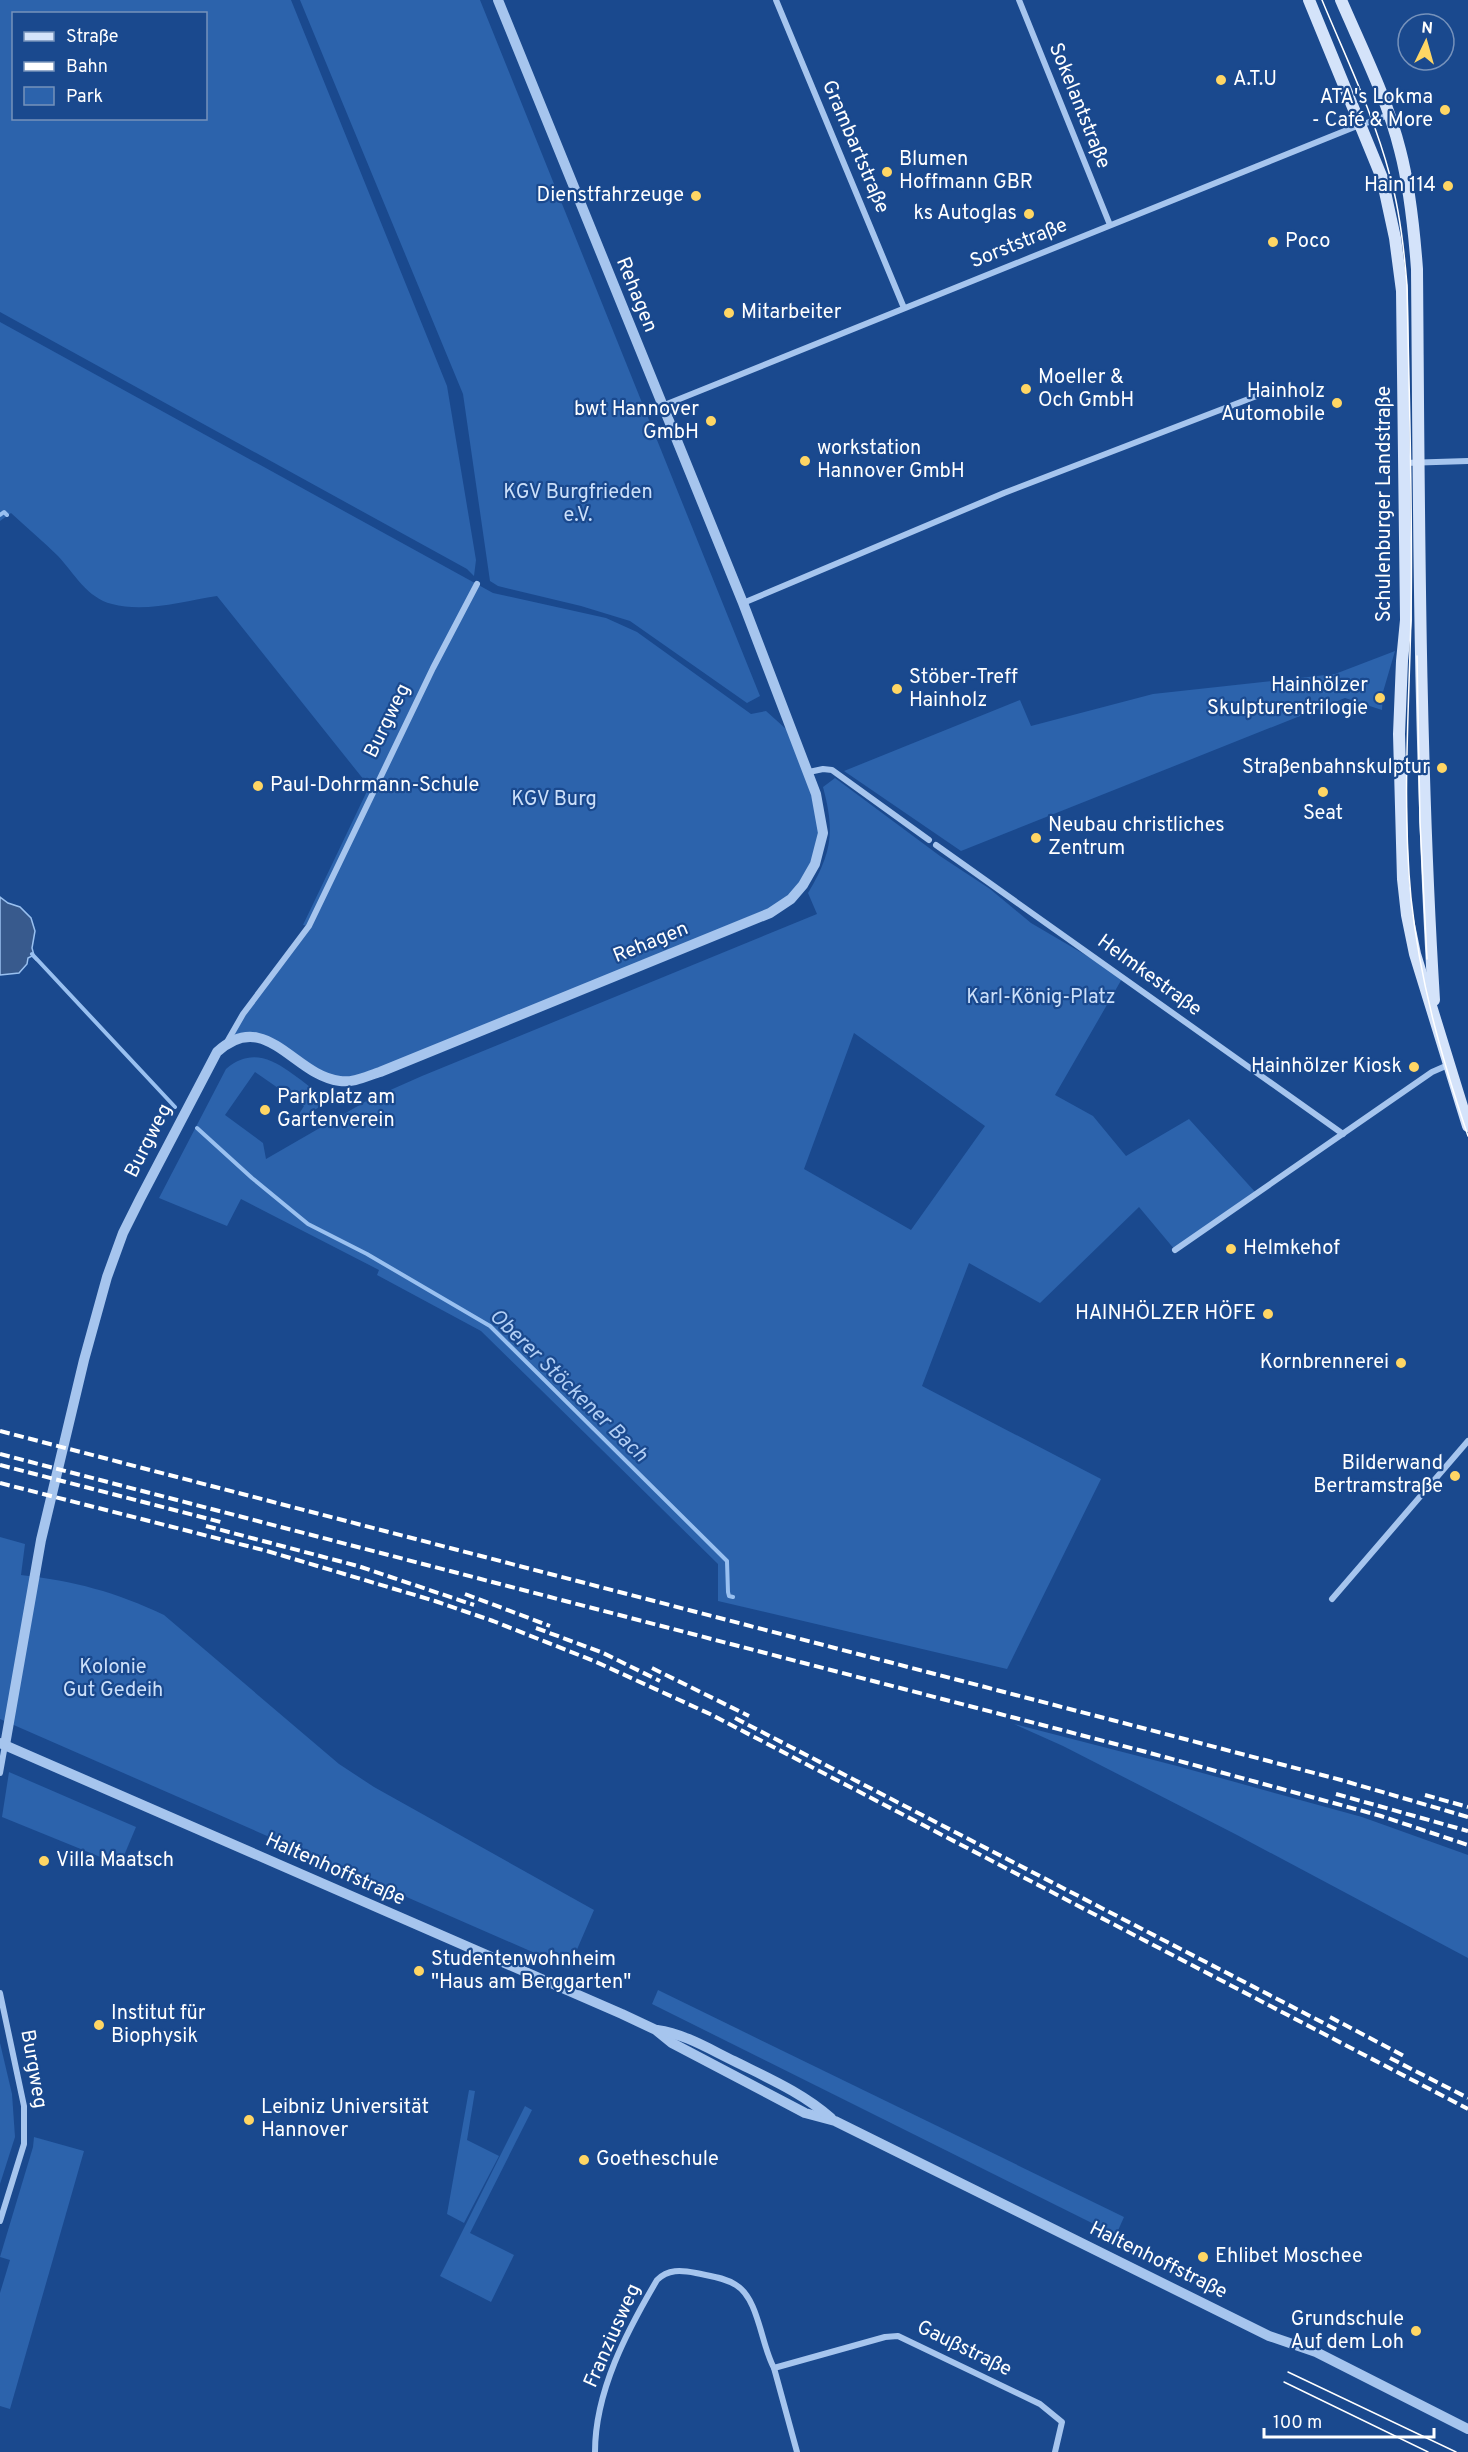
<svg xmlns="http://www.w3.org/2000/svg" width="1468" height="2452" font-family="Overpass,sans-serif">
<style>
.green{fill:#2c63ac;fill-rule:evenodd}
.water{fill:#385a8d;stroke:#99c0f0;stroke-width:1.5}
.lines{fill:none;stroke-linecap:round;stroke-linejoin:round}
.stream{stroke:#99c0f0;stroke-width:4}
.minor{stroke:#a6c5ee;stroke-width:6}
.tertiary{stroke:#a6c5ee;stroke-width:10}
.secondary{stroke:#d4e3fa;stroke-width:12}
.tram{stroke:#fff;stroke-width:1.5}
.rail{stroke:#fff;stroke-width:4;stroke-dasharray:10 4.5;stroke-linecap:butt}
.poi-dot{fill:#ffd664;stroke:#1a498e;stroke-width:2}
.labels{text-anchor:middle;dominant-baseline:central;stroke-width:4.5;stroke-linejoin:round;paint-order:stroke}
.poi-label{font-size:20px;fill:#fff;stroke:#1a498e;text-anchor:start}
.street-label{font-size:20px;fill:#fff;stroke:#1a498e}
.park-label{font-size:20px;fill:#cce0fa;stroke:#1a498e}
.water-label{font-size:21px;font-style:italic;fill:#b2cff5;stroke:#1a498e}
</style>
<rect width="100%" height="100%" fill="#1a498e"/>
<g class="green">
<path d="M0,0H291L447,386L476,560L474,576L467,569L0,312ZM14,14H206V118H14Z"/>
<path d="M300,0H480L760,696L747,703L630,621L581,606L498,586L490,581L463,394Z"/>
<path d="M0,322L493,593L606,618L637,632L751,714L766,711L795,737L822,817L820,850L791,899L380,1072L340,1081L263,1039L228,1044L243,1014L308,926L303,925L368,789V785L217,596C184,601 145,613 112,604C87,598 74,573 58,556C43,541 26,527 11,513L0,521Z"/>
<path d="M1395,651L1383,692L1382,710L1345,698L961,851L844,771L1020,700L1031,726L1153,694L1335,674Z"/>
<path d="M835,778L940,856L990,889L1031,923L1123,977L1055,1095L1093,1116L1126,1156L1189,1119L1256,1193L1175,1250L1139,1207L1040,1303L969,1263L922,1386L1101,1479L1007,1669L718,1601V1564L481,1331L377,1275L379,1270L241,1199L227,1226L159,1198L226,1069C262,1038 291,1076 322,1095L333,1097L305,1117L299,1114L304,1106L255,1072L225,1115L263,1143L266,1159L370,1099L422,1076L817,914L808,893C832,853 835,832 823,787ZM854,1033L985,1126L911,1230L804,1169Z"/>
<path d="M0,1537L25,1544L21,1575C74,1581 116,1592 164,1615L339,1764L374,1787L594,1910L569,1968L0,1719Z"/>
<path d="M1014,1724L1177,1766L1362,1817L1468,1855V1958L1237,1835L1063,1746Z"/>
<path d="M9,1772L136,1827L120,1865L2,1817Z"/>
<path d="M658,1990L1124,2217L1116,2235L652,2004Z"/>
<path d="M0,2043L12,2094L15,2137L0,2184Z"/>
<path d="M469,2090L475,2091L467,2140L499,2156L464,2223L447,2214Z"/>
<path d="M525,2106L532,2110L470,2233L514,2255L491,2302L440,2276Z"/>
<path d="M34,2137L84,2151L10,2409L0,2406V2293L10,2260L0,2257L33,2147Z"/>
</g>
<path class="water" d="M0,897L8,903L20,907L31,918L35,931L32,948L35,959L32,956L28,958L27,964L19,973L0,975Z"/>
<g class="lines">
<g class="stream">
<path d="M0,515L4,512L7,515"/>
<path d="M32,954L175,1107"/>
<path d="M197,1128L252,1178L308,1224L367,1254L490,1326L727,1561L728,1592L729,1596L733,1597"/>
</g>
<g class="minor">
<path d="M776,0L904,308"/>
<path d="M1019,0L1110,225"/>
<path d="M662,406L1352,128L1389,115"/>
<path d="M1404,463L1468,461"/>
<path d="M743,603L1004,493L1272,390"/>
<path d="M809,772L823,769L832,770L929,840"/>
<path d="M936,845L1343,1134"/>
<path d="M227,1042L243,1014L309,926L433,668L477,584"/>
<path d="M1175,1250L1432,1072L1448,1065"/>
<path d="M1332,1599L1468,1441"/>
<path d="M0,1773L5,1745"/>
<path d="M0,1993L24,2106V2144L0,2221"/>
<path d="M774,2368L885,2337L898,2336L1040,2404L1062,2422L1055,2452"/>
<path d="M595,2452C595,2391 627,2331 657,2280C668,2269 681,2270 696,2273C709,2276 724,2277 736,2285C759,2299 761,2345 774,2368L797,2452"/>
</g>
<g class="tertiary">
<path d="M0,1743L622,2014L656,2030L672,2043L805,2113L835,2121L1269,2336L1316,2352L1468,2429"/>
<path d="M5,1745L41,1540L84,1360L107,1277L123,1233L140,1199L217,1052C266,1007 294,1076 340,1081C353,1083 367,1076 380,1072L770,913L791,899L803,885L815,864L823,833L816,794L743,603L498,0"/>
<path d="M657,2030C685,2034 709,2049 734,2061C768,2078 803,2093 831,2118"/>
</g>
<g class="secondary">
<path d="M1309,0L1382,178L1395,238L1402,291L1406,620L1402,661L1399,734L1403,879L1407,915L1415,954L1468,1126"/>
<path d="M1341,0C1362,49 1387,98 1400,150C1410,188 1414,229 1417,269C1419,512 1419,756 1434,1000"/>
</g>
<g class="tram">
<path d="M1322,0C1346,58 1374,115 1390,176C1400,211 1404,248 1407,285C1409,395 1413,506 1411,616C1409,710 1402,804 1411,898C1420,982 1441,1056 1468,1136"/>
<path d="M1417,656L1420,822L1427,959"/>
<path d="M1288,2372L1456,2452"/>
<path d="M1284,2382L1428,2452"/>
</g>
<g class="rail">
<path d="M0,1431L1112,1720L1341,1780L1468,1817"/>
<path d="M0,1454L1150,1753L1381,1816L1468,1845"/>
<path d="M0,1465L221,1522"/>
<path d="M0,1483L267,1551L435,1601L493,1621L594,1661L710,1714L1468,2109"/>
<path d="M206,1526L358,1566L474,1605"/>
<path d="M465,1594L550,1626"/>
<path d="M536,1628L601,1652L660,1681"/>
<path d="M652,1668L749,1716"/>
<path d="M735,1718L1337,2030"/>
<path d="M1336,1794L1468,1831"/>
<path d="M1425,1795L1468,1807"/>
<path d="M1330,2017L1404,2056"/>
<path d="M1390,2058L1468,2098"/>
</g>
</g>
<g class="poi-dot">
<circle cx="1221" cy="80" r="6"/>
<circle cx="1445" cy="110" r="6"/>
<circle cx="887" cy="172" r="6"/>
<circle cx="1448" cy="186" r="6"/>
<circle cx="696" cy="196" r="6"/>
<circle cx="1029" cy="214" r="6"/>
<circle cx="1273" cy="242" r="6"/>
<circle cx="729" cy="313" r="6"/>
<circle cx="1026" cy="389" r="6"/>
<circle cx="1337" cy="403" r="6"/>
<circle cx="711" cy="421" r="6"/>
<circle cx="805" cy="461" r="6"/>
<circle cx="897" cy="689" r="6"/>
<circle cx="1380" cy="698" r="6"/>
<circle cx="1442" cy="768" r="6"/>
<circle cx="258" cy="786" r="6"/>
<circle cx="1323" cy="792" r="6"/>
<circle cx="1036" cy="838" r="6"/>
<circle cx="1414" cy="1067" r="6"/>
<circle cx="265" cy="1110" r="6"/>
<circle cx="1231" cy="1249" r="6"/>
<circle cx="1268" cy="1314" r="6"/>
<circle cx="1401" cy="1363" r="6"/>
<circle cx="1455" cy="1476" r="6"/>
<circle cx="44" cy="1861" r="6"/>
<circle cx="419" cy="1971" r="6"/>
<circle cx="99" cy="2025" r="6"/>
<circle cx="249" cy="2120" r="6"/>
<circle cx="584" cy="2160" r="6"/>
<circle cx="1203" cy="2257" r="6"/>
<circle cx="1416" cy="2331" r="6"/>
</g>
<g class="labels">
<g class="poi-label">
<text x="1233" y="80">A.T.U</text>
<text x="1433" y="98" text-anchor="end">ATA's Lokma<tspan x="1433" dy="23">- Café &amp; More</tspan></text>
<text x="899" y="160">Blumen<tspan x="899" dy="23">Hoffmann GBR</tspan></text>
<text x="1436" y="186" text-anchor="end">Hain 114</text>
<text x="684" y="196" text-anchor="end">Dienstfahrzeuge</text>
<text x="1017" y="214" text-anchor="end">ks Autoglas</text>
<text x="1285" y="242">Poco</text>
<text x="741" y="313">Mitarbeiter</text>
<text x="1038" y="378">Moeller &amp;<tspan x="1038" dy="23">Och GmbH</tspan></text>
<text x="1325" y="392" text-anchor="end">Hainholz<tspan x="1325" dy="23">Automobile</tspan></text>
<text x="699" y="410" text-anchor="end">bwt Hannover<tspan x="699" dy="23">GmbH</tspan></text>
<text x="817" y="449">workstation<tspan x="817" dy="23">Hannover GmbH</tspan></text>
<text x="909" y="678">Stöber-Treff<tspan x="909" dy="23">Hainholz</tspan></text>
<text x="1368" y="686" text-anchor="end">Hainhölzer<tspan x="1368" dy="23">Skulpturentrilogie</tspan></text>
<text x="1430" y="768" text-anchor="end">Straßenbahnskulptur</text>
<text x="270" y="786">Paul-Dohrmann-Schule</text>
<text x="1323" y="814" text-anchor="middle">Seat</text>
<text x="1048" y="826">Neubau christliches<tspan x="1048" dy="23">Zentrum</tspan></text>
<text x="1402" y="1067" text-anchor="end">Hainhölzer Kiosk</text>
<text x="277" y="1098">Parkplatz am<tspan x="277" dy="23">Gartenverein</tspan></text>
<text x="1243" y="1249">Helmkehof</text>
<text x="1256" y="1314" text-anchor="end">HAINHÖLZER HÖFE</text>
<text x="1389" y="1363" text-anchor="end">Kornbrennerei</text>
<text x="1443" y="1464" text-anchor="end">Bilderwand<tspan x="1443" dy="23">Bertramstraße</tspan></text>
<text x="56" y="1861">Villa Maatsch</text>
<text x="431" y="1960">Studentenwohnheim<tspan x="431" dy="23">"Haus am Berggarten"</tspan></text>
<text x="111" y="2014">Institut für<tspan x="111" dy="23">Biophysik</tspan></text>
<text x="261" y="2108">Leibniz Universität<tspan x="261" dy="23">Hannover</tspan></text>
<text x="596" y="2160">Goetheschule</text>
<text x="1215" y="2257">Ehlibet Moschee</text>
<text x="1404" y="2320" text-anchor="end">Grundschule<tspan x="1404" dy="23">Auf dem Loh</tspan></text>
</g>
<g class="street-label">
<text transform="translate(1079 106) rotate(68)">Sokelantstraße</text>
<text transform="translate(855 147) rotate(67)">Grambartstraße</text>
<text transform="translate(1019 244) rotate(-22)">Sorststraße</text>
<text transform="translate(636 295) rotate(68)">Rehagen</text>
<text transform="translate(1385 504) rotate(-90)">Schulenburger Landstraße</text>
<text transform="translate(388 721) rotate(-64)">Burgweg</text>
<text transform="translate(651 943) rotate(-22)">Rehagen</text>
<text transform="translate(1149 976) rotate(36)">Helmkestraße</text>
<text transform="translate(149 1141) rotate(-63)">Burgweg</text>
<text transform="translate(335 1870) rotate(24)">Haltenhoffstraße</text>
<text transform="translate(33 2069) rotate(80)">Burgweg</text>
<text transform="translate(1158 2261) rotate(26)">Haltenhoffstraße</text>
<text transform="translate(613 2336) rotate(-66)">Franziusweg</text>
<text transform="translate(964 2349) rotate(26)">Gaußstraße</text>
</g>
<g class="park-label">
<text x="578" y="493">KGV Burgfrieden<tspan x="578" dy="23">e.V.</tspan></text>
<text x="554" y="800">KGV Burg</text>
<text x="1041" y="998">Karl-König-Platz</text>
<text x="113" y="1668">Kolonie<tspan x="113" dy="23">Gut Gedeih</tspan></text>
</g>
<g class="water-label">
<text transform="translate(568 1386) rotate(44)">Oberer Stöckener Bach</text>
</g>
</g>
<rect x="12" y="12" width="195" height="108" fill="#1a498e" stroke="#7692bb" stroke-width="1.5"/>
<rect x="24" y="32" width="30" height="9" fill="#d4e3fa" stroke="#7692bb" stroke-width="1.5"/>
<text x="66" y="42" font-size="18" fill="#ffffff">Straße</text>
<rect x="24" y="62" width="30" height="9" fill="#ffffff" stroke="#7692bb" stroke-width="1.5"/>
<text x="66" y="72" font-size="18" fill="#ffffff">Bahn</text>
<rect x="24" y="87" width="30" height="18" fill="#2c63ac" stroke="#7692bb" stroke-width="1.5"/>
<text x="66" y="102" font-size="18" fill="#ffffff">Park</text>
<g transform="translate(1426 42) rotate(5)"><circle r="28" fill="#1a498e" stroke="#7692bb" stroke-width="1.5"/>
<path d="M0-4.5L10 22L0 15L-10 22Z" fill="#ffd664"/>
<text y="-9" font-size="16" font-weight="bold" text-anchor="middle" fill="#ffffff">N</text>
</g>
<path d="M1264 2428v9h170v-9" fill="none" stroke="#ffffff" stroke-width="3"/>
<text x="1273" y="2428" font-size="18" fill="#ffffff" stroke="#1a498e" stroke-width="4.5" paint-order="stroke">100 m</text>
</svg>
